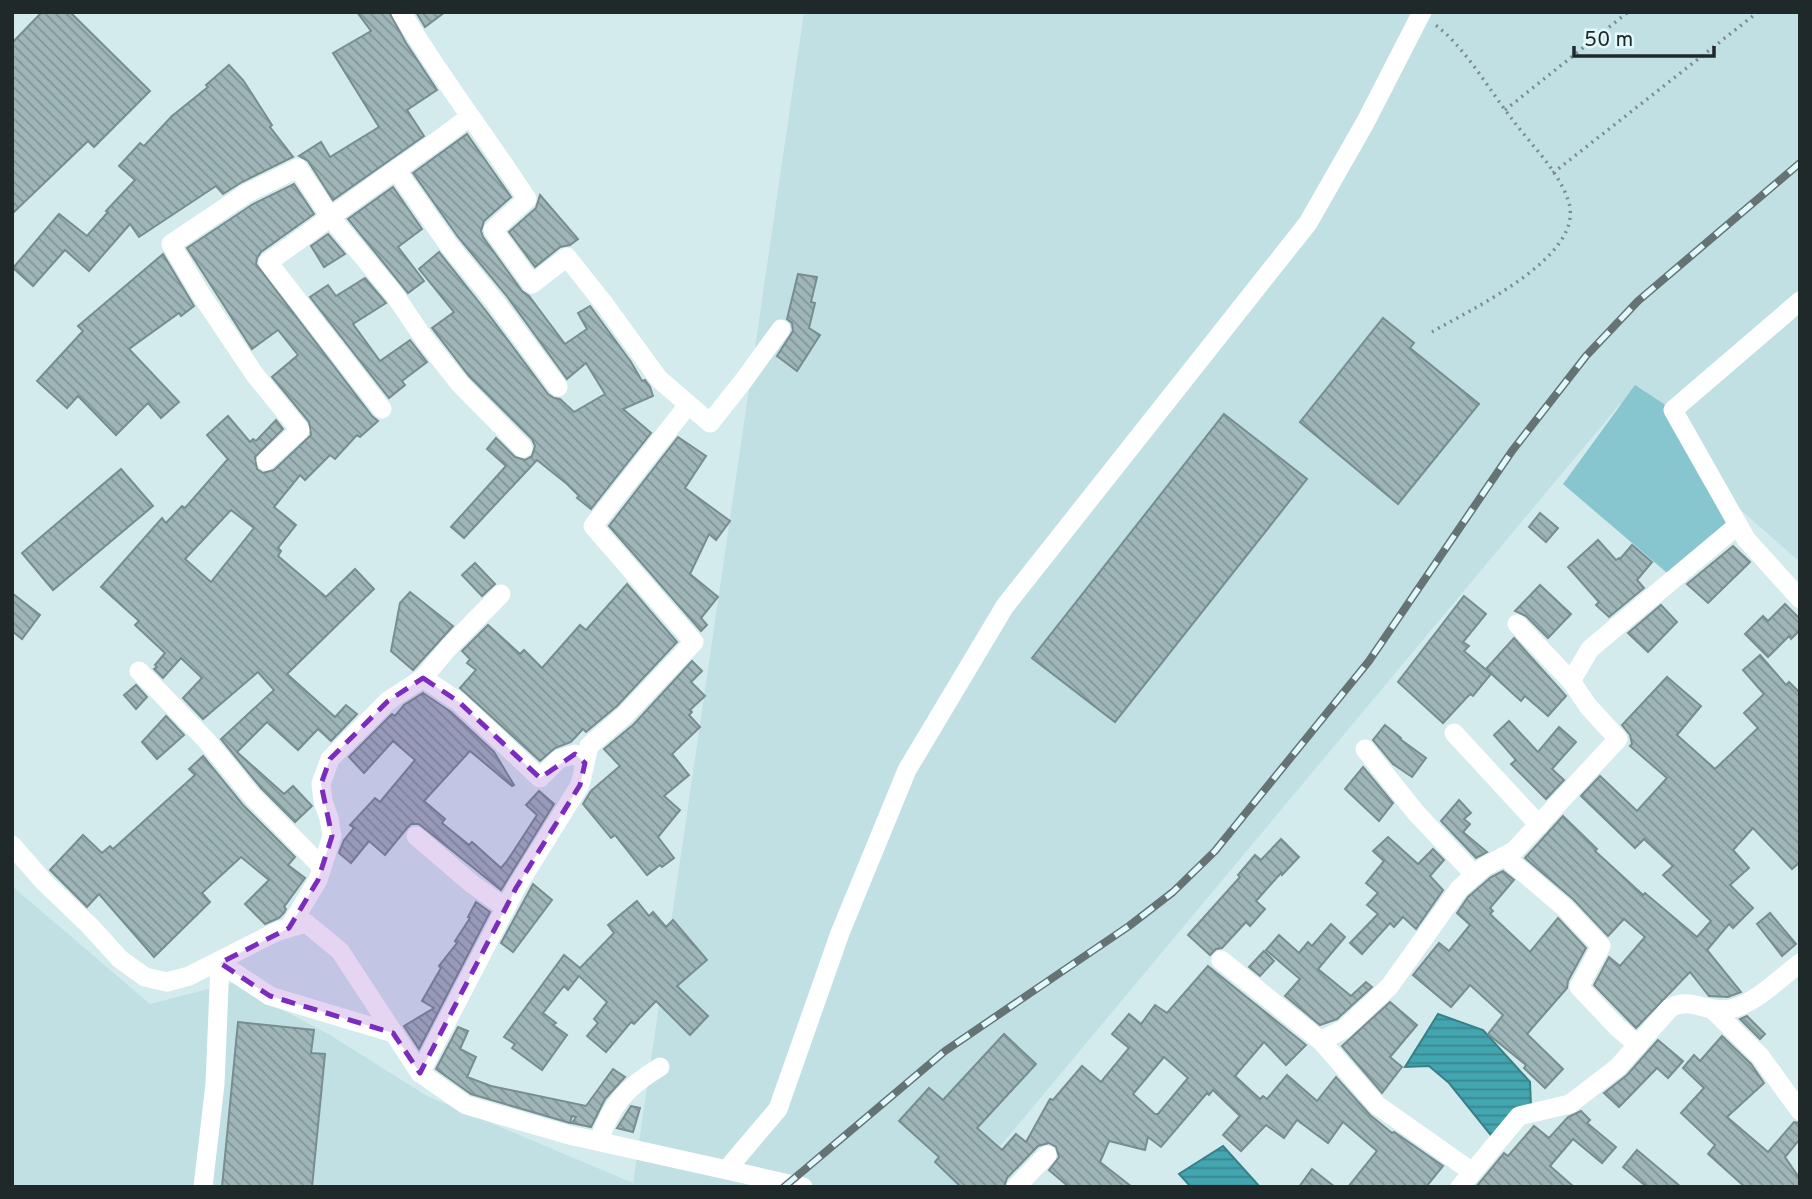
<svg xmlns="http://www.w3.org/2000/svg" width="1812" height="1199" font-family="Overpass,sans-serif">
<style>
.built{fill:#c0e0e4}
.pitch{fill:#87c6ce}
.water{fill:url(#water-rules);stroke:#388088;stroke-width:2}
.building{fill:url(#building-back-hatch);stroke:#778d8f;stroke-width:2;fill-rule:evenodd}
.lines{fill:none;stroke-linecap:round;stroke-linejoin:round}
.path{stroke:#7c8c8e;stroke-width:3.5;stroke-dasharray:2 5;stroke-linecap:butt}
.street{stroke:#fff;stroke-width:19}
.rail-casing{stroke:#657375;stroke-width:8}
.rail{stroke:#e1f9fb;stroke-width:5;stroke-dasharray:16;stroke-linecap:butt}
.marked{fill:#7b2cbf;fill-opacity:0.2;stroke:#7b2cbf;stroke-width:5;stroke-dasharray:14 9;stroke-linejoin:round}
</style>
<defs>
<pattern id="water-rules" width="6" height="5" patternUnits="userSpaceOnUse" patternTransform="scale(1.75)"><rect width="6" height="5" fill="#43a5b0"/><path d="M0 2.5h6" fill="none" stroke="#38868f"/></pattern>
<pattern id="building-back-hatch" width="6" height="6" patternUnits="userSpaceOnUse" patternTransform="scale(1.75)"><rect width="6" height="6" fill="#9fb6b9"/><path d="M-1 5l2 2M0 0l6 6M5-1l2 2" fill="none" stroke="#819497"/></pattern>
</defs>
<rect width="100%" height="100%" fill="#d4ebee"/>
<path class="built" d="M804,12H1800V562L1620,404L966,1187H12V886L150,1004L232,983L330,1035L427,1096L633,1183Z"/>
<path class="pitch" d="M1635,385L1673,410L1738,525L1673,578L1563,484Z"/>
<g class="water">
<path d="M1438,1014L1483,1030L1530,1082L1531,1107L1494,1139L1449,1083L1429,1066L1405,1067Z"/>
<path d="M1223,1146L1260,1187H1191L1179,1174Z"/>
</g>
<g class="building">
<path d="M42,12H70L150,91L94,147L88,141L12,214V43Z"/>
<path d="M357,12H389L406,43L437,90L407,110L424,136L333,200L308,161L299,156L321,142L330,157L379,127L333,53L371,31Z"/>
<path d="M416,12H445L425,27Z"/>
<path d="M229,65L243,80L272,125L270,127L293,157L242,182L223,194L216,186L139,237L130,224L89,271L65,250L33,286L13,268L59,214L87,236L108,212L106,211L135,180L119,166L140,143L144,146L172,116L208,87L206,85Z"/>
<path d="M467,134L511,197L484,221L481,231L483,237L522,291L529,296L565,344L587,329L578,313L590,306L631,362L642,381L645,380L650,387L653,396L623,409L651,433L591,509L577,498L579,496L567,484L537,460L464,538L451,527L506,466L487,449L496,438L515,457L525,460L532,456L535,446L532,439L469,376L432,328L454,312L419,269L439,252L486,311L548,394L554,398L560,399L574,412L605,394L586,363L567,379L506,295L458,237L413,173Z"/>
<path d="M294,184L314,214L261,252L257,258L256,264L372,416L378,421L360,437L357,435L335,459L330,455L305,480L300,475L274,507L296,525L278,548L281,551L278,556L326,597L355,569L374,589L287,674L335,717L346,705L357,714L331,741L318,729L298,750L267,722L237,752L284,794L293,786L312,806L295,822L261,788L221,739L274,690L258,672L203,719L183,698L202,678L181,658L163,678L154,669L157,667L155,665L165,653L135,625L139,621L101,587L162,518L166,523L182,506L185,508L228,459L207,435L228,416L250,442L253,439L256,441L276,420L283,429L255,457L257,469L263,473L274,470L311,435L309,422L272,377L298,355L278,330L252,349L187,248L253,204ZM231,510L254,528L211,582L185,559Z"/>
<path d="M393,187L422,229L398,247L424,281L408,293L348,219Z"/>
<path d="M540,195L578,239L570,245L560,247L535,267L509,232L536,208Z"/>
<path d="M328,234L345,254L324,267L311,246Z"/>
<path d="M163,254L194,306L181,316L179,313L129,349L179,402L161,418L148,403L116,435L78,396L67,408L37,381L83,331L78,326Z"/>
<path d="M798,274L817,277L811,302L815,303L809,328L820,335L797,371L777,356L793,331L792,323L787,319Z"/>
<path d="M365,278L386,303L353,324L380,361L410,340L427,362L402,381L405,385L389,398L310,297L328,285L336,296Z"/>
<path d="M1383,318L1414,343L1410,348L1479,404L1398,504L1300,422Z"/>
<path d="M1224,414L1307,479L1115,722L1032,658Z"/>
<path d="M678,437L706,456L685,488L730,521L716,540L709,534L690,574L718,597L701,618L707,625L701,631L609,526Z"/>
<path d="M121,469L153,506L53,590L22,553Z"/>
<path d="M1540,513L1558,528L1546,542L1529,527Z"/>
<path d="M1598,540L1616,560L1619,558L1620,559L1632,545L1652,562L1637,580L1644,588L1609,617L1596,605L1599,602L1568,567Z"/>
<path d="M1733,546L1750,562L1708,603L1687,584Z"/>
<path d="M475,563L495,584L482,596L462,575Z"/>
<path d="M627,584L677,642L617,706L586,732L583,729L571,742L555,748L540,761L460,688L476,670L467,663L470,659L462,651L488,625L520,654L524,650L542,668L580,625L586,630Z"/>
<path d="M1540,585L1571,614L1548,638L1526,616L1515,611Z"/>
<path d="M410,592L453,626L413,670L391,651L400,603Z"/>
<path d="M12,593L40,615L22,639L12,631Z"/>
<path d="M1464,596L1486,614L1463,642L1469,646L1464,651L1491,674L1473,696L1470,694L1443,723L1398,682Z"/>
<path d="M1785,604L1800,619V630L1791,639L1789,636L1768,657L1745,634L1763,616L1768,621Z"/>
<path d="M1661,605L1677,622L1648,652L1628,633Z"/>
<path d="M1514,638L1566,696L1548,716L1525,696L1521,701L1486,669Z"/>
<path d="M1760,655L1786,685L1789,682L1800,693V862L1792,869L1753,828L1733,850L1749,868L1730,885L1753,908L1733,928L1729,924L1707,950L1741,992L1728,997L1709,996L1690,972L1636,1028L1594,985L1609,957L1620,966L1645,937L1624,919L1608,936L1573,899L1525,858L1563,816L1597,849L1595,851L1643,895L1645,893L1697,937L1711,921L1663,875L1673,866L1644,839L1635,848L1581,796L1600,776L1637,811L1667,778L1630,746L1632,744L1630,735L1622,725L1667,677L1701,706L1677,735L1715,769L1758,728L1744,713L1764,694L1743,670Z"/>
<path d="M692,661L702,671L691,682L705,696L690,710L692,712L689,715L700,727L672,754L689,775L664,796L680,810L658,837L674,858L662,867L660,865L647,875L615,835L611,838L583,804L591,791L620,766L604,749L634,724Z"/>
<path d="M136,685L147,697L136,709L124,695Z"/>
<path d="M423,693L451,712L494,752L514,785L512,786L470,751L424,801L445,819L442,823L469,845L472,842L501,868L507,861L537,815L526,805L539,791L554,804L501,890L419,824H411L407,828L385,855L369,841L351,863L339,853L344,840L354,828L350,825L375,798L380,802L415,760L393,741L364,773L349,757L392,714L395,716L404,705Z"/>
<path d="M166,716L184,735L157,759L142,742Z"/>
<path d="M1509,721L1538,752L1559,727L1576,742L1552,769L1564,780L1546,799L1511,764L1516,760L1494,735Z"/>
<path d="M1385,725L1401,738L1400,739L1426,758L1412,777L1393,764L1373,740Z"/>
<path d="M203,756L243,805L295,857L288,865L305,878L284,907L286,909L284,913L279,918L265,924L245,904L269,880L241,857L202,893L210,902L154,957L99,894L87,907L50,870L83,835L102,853L110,846L113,849L195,775L189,769Z"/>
<path d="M1363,767L1393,803L1379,821L1345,789Z"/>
<path d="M1459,800L1471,813L1464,819L1470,824L1463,832L1487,852L1476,858L1441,821Z"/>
<path d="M1388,837L1418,864L1433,849L1444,860L1430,876L1443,890L1416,929L1403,917L1394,927L1390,923L1362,954L1350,943L1378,914L1367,905L1378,893L1366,883L1384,861L1373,851Z"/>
<path d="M1281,839L1299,857L1282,875L1281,873L1256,901L1265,909L1250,926L1246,922L1222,948L1216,949L1210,955L1188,935L1240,877L1238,875L1255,855L1261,860Z"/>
<path d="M1503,871L1514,880L1490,908L1493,911L1490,914L1530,952L1558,918L1586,948L1568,981L1567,988L1527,1034L1563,1069L1545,1088L1524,1068L1526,1065L1488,1034L1503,1015L1470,985L1451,1007L1413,975L1439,943L1449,951L1470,925L1457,913L1468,897L1491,877Z"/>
<path d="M533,884L552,900L513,952L501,943Z"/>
<path d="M637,901L649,916L653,912L666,927L673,920L707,960L677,986L708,1016L690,1035L656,1001L634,1024L631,1022L606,1052L587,1036L598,1023L594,1019L607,1002L579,976L568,990L564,986L543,1013L556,1023L553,1025L567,1035L542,1070L512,1048L515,1044L504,1037L564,955L580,968L614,933L608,925Z"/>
<path d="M476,902L490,912L419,1049L404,1026L434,1008L422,1001L441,968L439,966L457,943L455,941L470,918L468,917Z"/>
<path d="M1770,913L1796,944L1782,956L1757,924Z"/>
<path d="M1331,924L1345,937L1318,969L1351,996L1366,982L1372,987L1337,1019L1320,1025L1285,996L1300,979L1266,950L1279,935L1299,953L1308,942L1312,946Z"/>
<path d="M1264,951L1274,961L1260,976L1249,967Z"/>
<path d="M1208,966L1306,1045L1286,1065L1264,1042L1235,1076L1260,1099L1263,1096L1267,1099L1287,1075L1317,1101L1336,1077L1370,1115L1392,1133L1394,1132L1443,1166L1426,1187H1348L1377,1151L1343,1122L1328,1143L1297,1120L1284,1138L1266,1125L1241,1151L1223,1135L1240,1116L1213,1090L1209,1095L1207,1093L1161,1147L1148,1137L1145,1150L1109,1141L1100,1162L1132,1187H1069L1049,1170L1059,1157L1056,1147L1049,1143L1038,1146L1007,1178L1004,1187H961L935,1162L939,1157L899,1121L929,1088L943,1100L1004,1034L1036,1064L977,1128L1002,1150L1016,1134L1026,1142L1050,1099L1053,1100L1082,1066L1101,1082L1129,1048L1112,1034L1129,1014L1141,1024L1155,1005L1167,1013ZM1164,1057L1188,1078L1158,1114H1155L1133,1094Z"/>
<path d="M1390,1002L1417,1025L1390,1057L1402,1067L1382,1093L1342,1046Z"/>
<path d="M1747,1016L1765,1034L1760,1039L1740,1019Z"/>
<path d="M238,1022L314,1030L311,1053L325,1054L312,1187H222Z"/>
<path d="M458,1027L468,1031L460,1049L476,1057L467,1077L491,1086L586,1106L613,1069L625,1077L605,1099L591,1127L572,1123L576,1117L572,1116L570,1123L471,1094L436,1069Z"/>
<path d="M1722,1036L1751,1064L1764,1083L1727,1117L1768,1152L1794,1122L1800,1123V1139L1785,1157L1800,1179V1187H1745L1708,1154L1715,1145L1681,1113L1704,1088L1683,1068L1694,1055L1700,1061Z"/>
<path d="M1658,1040L1683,1061L1668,1078L1657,1068L1619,1107L1604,1093L1627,1075Z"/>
<path d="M631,1106L640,1108L633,1132L617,1128Z"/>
<path d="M1581,1111L1590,1120L1587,1123L1616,1147L1602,1163L1573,1139L1550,1166L1574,1187H1476L1504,1153L1508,1156L1534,1126L1549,1138L1568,1117Z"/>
<path d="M1637,1150L1681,1187H1647L1623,1167Z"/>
<path d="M1312,1169L1335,1187H1299Z"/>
</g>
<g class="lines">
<g class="path">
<path d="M1505,110L1628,12"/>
<path d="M1553,173L1758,12"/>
<path d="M1432,332C1469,310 1584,258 1569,203C1560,172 1531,145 1512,119C1489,90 1464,45 1434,24"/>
</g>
<g class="street">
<path d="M401,12C440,77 486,136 527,199L493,230L532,284L567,257L605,305L659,379L710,423L744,380L781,329"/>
<path d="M396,170L448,244L496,303L558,387"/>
<path d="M1800,301L1673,410L1746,539L1800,599"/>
<path d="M382,409L268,262C303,238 335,213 369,189C403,164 437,143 470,116"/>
<path d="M266,461L300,430L255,375L200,293L171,244L247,193L298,168L331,218L394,294L423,337L460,384L523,448"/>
<path d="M501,594L449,647L423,678L459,702L540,778L559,759L575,754L585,763"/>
<path d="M1517,624L1571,681"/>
<path d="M139,671L206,740L252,796L322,867"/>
<path d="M1454,733L1539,825"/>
<path d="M1365,749L1417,814L1474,874"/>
<path d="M416,836L472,884L506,908"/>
<path d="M12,845L44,882L90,926L120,959L145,977L167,982L189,976L278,931L306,923L340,951L420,1073L466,1105L569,1135L803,1187"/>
<path d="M1504,856L1565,908L1601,946L1579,987L1618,1028L1638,1045"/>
<path d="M289,928L318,880L332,836L329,818L323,801L321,784L330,759L388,701L423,678"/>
<path d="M1221,960L1321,1041L1377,1105L1471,1171"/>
<path d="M1714,1011L1760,1056L1800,1111"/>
<path d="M1321,1041L1344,1029L1389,987L1459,889L1484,867L1514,851L1618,739L1588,706L1571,681L1590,649L1738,525"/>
<path d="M420,1073L516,888L580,785L589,746L625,715L694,642L593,526L688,405"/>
<path d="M599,1141C611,1104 627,1087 660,1067"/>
<path d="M728,1168L778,1109L840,933L907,770L1005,606L1308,223L1365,123L1422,12"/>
<path d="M203,1187L215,1084L220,963L270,996L393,1033"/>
<path d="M1016,1187L1047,1155"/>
<path d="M1460,1187L1519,1116L1570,1104L1618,1067L1670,1008C1690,996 1708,1014 1730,1009C1755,1004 1780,978 1800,963"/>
</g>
<g class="rail-casing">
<path id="rail" d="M784,1187L945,1051L1129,926L1173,892L1215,851L1369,661L1512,451L1586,356L1638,301L1800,163"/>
</g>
<use href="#rail" class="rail"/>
</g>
<path class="marked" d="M423,678L459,702L540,778L575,754L585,763L580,785L516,888L420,1073L393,1033L270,996L220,963L289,928L318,880L332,836L321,784L330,759L388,701Z"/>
<rect width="1812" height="1199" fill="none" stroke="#20292a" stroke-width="28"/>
<path d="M1574 46v10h140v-10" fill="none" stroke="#20292a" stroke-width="3.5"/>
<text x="1584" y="46" font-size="21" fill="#20292a" stroke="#e1f9fb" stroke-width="5" paint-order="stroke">50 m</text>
</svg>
